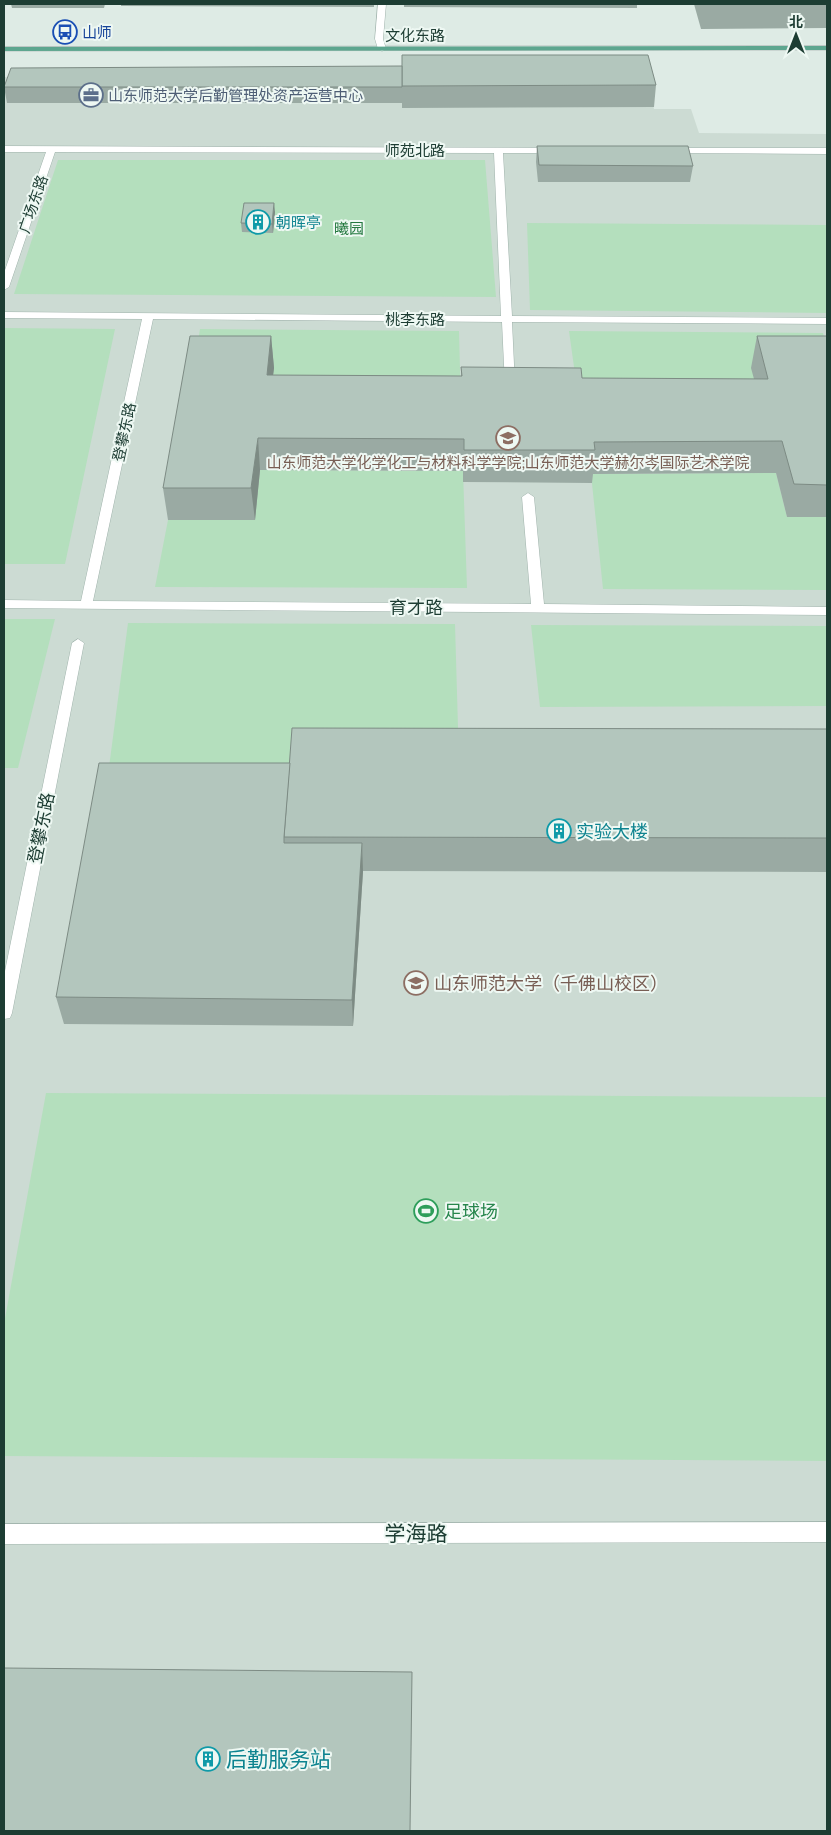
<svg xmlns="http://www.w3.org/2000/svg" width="831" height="1835" font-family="'PT Sans Narrow','Noto Sans SC',sans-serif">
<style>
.built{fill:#ccdbd3}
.green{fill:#b4dfbd}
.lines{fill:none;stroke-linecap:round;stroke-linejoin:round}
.minor-casing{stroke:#a0b3ac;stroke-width:1}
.major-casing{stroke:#bbc5c2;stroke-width:1}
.minor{fill:#fff;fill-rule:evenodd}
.major{fill:#5da68f;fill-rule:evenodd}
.wall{fill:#9aaaa3}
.shaded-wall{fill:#7d8b84}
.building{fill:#b3c6bd;stroke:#7d8b84}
.labels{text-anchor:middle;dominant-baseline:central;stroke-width:4;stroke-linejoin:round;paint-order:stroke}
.far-transit-label{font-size:15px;fill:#164399;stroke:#eef8f3;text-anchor:start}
.far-street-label{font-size:15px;fill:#1d3d33;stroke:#eef8f3}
.far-service-label{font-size:15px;fill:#4e5e75;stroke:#eef8f3;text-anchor:start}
.far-culture-label{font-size:15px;fill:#0d838f;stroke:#eef8f3;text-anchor:start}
.far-park-label{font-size:15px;fill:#23783f;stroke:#eef8f3}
.far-education-label{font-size:15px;fill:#785e54;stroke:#eef8f3}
.street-label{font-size:18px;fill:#1d3d33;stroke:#eef8f3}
.culture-label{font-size:18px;fill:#0d838f;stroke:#eef8f3;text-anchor:start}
.education-label{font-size:18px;fill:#785e54;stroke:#eef8f3;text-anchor:start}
.leisure-label{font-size:18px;fill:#27864d;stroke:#eef8f3;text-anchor:start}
.near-street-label{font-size:21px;fill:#1d3d33;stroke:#eef8f3}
.near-culture-label{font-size:21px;fill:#0d838f;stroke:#eef8f3;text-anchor:start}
</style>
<rect width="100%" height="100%" fill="#deebe5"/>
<path class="built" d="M4,77H646L654,109H691L699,133L827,134V1831H4Z"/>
<g class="green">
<path d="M58,160H485L496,297L14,294Z"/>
<path d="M527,223L827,225V313L530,310Z"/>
<path d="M4,328L115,329L65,564H4Z"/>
<path d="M200,329L459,331L461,408L194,367Z"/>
<path d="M569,331L823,333L827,348L761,411L580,410Z"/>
<path d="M260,470L463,471L467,588L155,587L168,520H254Z"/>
<path d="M776,473L787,517H827V590L603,589L591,474Z"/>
<path d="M4,619H55L18,768H4Z"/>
<path d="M128,623L455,624L459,762L293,791L106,790Z"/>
<path d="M531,625L827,626V706L540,707Z"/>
<path d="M46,1093L827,1097V1461L4,1456V1324Z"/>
</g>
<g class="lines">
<g class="minor-casing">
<g id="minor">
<path d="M378,4H386L383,39L386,49L382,51L378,49L375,39Z"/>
<path d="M4,146L556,148L560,151L559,153H503L512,316L827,318V324L512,322L515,386L510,389L505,386L502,322L153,319L93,601L531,604L522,497L528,493L534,497L544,604L827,607V615L4,608V600L81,601L142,319L4,318V312L501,316L494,153L55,152L9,287L4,290V273L46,152H4Z"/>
<path d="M669,148H827V154L666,153V149Z"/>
<path d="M78,639L84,643L12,1013L10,1018L4,1019V976L72,643Z"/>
<path d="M827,1522V1542L4,1544V1524Z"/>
</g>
</g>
<g class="major-casing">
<path id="major" d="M827,46V50L4,51V47Z"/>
</g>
<use href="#minor" class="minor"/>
<use href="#major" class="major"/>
</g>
<g class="wall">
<path d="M11,4H105L104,8H12Z"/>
<path d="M121,4H374V7L121,6Z"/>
<path d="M404,4H637V8L404,7Z"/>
<path d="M694,4H827V28L701,29Z"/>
<path d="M656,85L654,107L402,108V103H7L4,87Z"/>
<path d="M537,146L693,166L690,182H538L536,162Z"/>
<path d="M275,212L273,233L242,232L241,223Z"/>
<path d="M271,336L274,368L273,375L461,376V367L582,378L754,379L751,368L757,336H827V517H787L776,473L593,474L592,483L463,482V471L260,470L255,520H168L163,488Z"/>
<path d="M827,729V872L363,871L353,1026L64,1024L56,997L290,763Z"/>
</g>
<g class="shaded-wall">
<path d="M274,203L275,212L273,233L272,224Z"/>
<path d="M271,336L274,368L269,407L267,375Z"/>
<path d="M258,438L260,470L255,520L251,488Z"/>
<path d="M362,843L363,871L353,1026L352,1000Z"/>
</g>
<g class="building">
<path d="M402,55H648L656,85L402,86Z"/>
<path d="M402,66V87H4L11,68Z"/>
<path d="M537,146H688L693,166L539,165Z"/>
<path d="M244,203H274L272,224L241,223Z"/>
<path d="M190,336H271L267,375L462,376L461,367L581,368L582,378L768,379L757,336H827V485L794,484L782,441L594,442L595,450H464V439L258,438L251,488H163Z"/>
<path d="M292,728L827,729V838L284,837Z"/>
<path d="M99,763H290L284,837V843H362L352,1000L56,997Z"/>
<path d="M4,1668L412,1672L410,1831H4Z"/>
</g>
<defs>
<g id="bus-ring" transform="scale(1.25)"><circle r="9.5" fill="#eef8f3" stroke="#1a4fb4" stroke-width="1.5"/><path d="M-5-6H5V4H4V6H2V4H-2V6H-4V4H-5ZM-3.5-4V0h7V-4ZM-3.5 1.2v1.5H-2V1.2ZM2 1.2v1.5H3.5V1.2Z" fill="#1a4fb4"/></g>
<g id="office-ring" transform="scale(1.25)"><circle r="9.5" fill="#eef8f3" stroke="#5c6f8a" stroke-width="1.5"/><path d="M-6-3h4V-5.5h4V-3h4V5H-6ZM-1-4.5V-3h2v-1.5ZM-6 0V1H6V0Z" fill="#5c6f8a"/></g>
<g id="building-ring" transform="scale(1.25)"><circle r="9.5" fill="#eef8f3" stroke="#0f9aa8" stroke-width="1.5"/><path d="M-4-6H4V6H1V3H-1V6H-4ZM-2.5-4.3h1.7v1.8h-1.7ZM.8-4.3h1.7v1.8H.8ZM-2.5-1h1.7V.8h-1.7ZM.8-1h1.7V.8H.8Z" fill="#0f9aa8"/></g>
<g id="university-ring" transform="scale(1.25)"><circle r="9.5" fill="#eef8f3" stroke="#8d6e63" stroke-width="1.5"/><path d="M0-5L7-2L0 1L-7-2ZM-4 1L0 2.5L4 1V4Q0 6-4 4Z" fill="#8d6e63"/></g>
<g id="stadium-ring" transform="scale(1.25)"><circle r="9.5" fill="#eef8f3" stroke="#2e9e5b" stroke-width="1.5"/><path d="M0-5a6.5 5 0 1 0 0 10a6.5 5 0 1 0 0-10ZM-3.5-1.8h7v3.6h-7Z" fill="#2e9e5b"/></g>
</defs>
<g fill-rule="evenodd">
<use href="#bus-ring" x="65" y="32"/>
<use href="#office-ring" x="91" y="95"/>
<use href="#building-ring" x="258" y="222"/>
<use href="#university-ring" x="508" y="438"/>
<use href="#building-ring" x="559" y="831"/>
<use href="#university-ring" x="416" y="983"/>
<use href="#stadium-ring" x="426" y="1211"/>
<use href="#building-ring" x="208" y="1759"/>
</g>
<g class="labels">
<g class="far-transit-label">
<text x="82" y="32">山师</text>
</g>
<g class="far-street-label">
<text x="415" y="35">文化东路</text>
<text x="415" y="150">师苑北路</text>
<text transform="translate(33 204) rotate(-71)">广场东路</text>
<text x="415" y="319">桃李东路</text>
<text transform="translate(124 432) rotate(-78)">登攀东路</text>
</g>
<g class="far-service-label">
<text x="108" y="95">山东师范大学后勤管理处资产运营中心</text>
</g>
<g class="far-culture-label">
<text x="276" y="222">朝晖亭</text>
</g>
<g class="far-park-label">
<text x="349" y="228">曦园</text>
</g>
<g class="far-education-label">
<text x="508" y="462">山东师范大学化学化工与材料科学学院;山东师范大学赫尔岑国际艺术学院</text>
</g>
<g class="street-label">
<text x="416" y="607">育才路</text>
<text transform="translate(41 828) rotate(-79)">登攀东路</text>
</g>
<g class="culture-label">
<text x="576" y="831">实验大楼</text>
</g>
<g class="education-label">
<text x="434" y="983">山东师范大学（千佛山校区）</text>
</g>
<g class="leisure-label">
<text x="444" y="1211">足球场</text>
</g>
<g class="near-street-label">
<text x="416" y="1533">学海路</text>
</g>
<g class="near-culture-label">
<text x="226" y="1759">后勤服务站</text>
</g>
</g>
<rect width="831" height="1835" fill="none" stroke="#1d3d33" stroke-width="10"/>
<g transform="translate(796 35)" stroke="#eef8f3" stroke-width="4" paint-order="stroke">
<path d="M0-4L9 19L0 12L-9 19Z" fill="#1d3d33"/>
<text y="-8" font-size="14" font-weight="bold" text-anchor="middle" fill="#1d3d33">北</text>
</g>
</svg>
